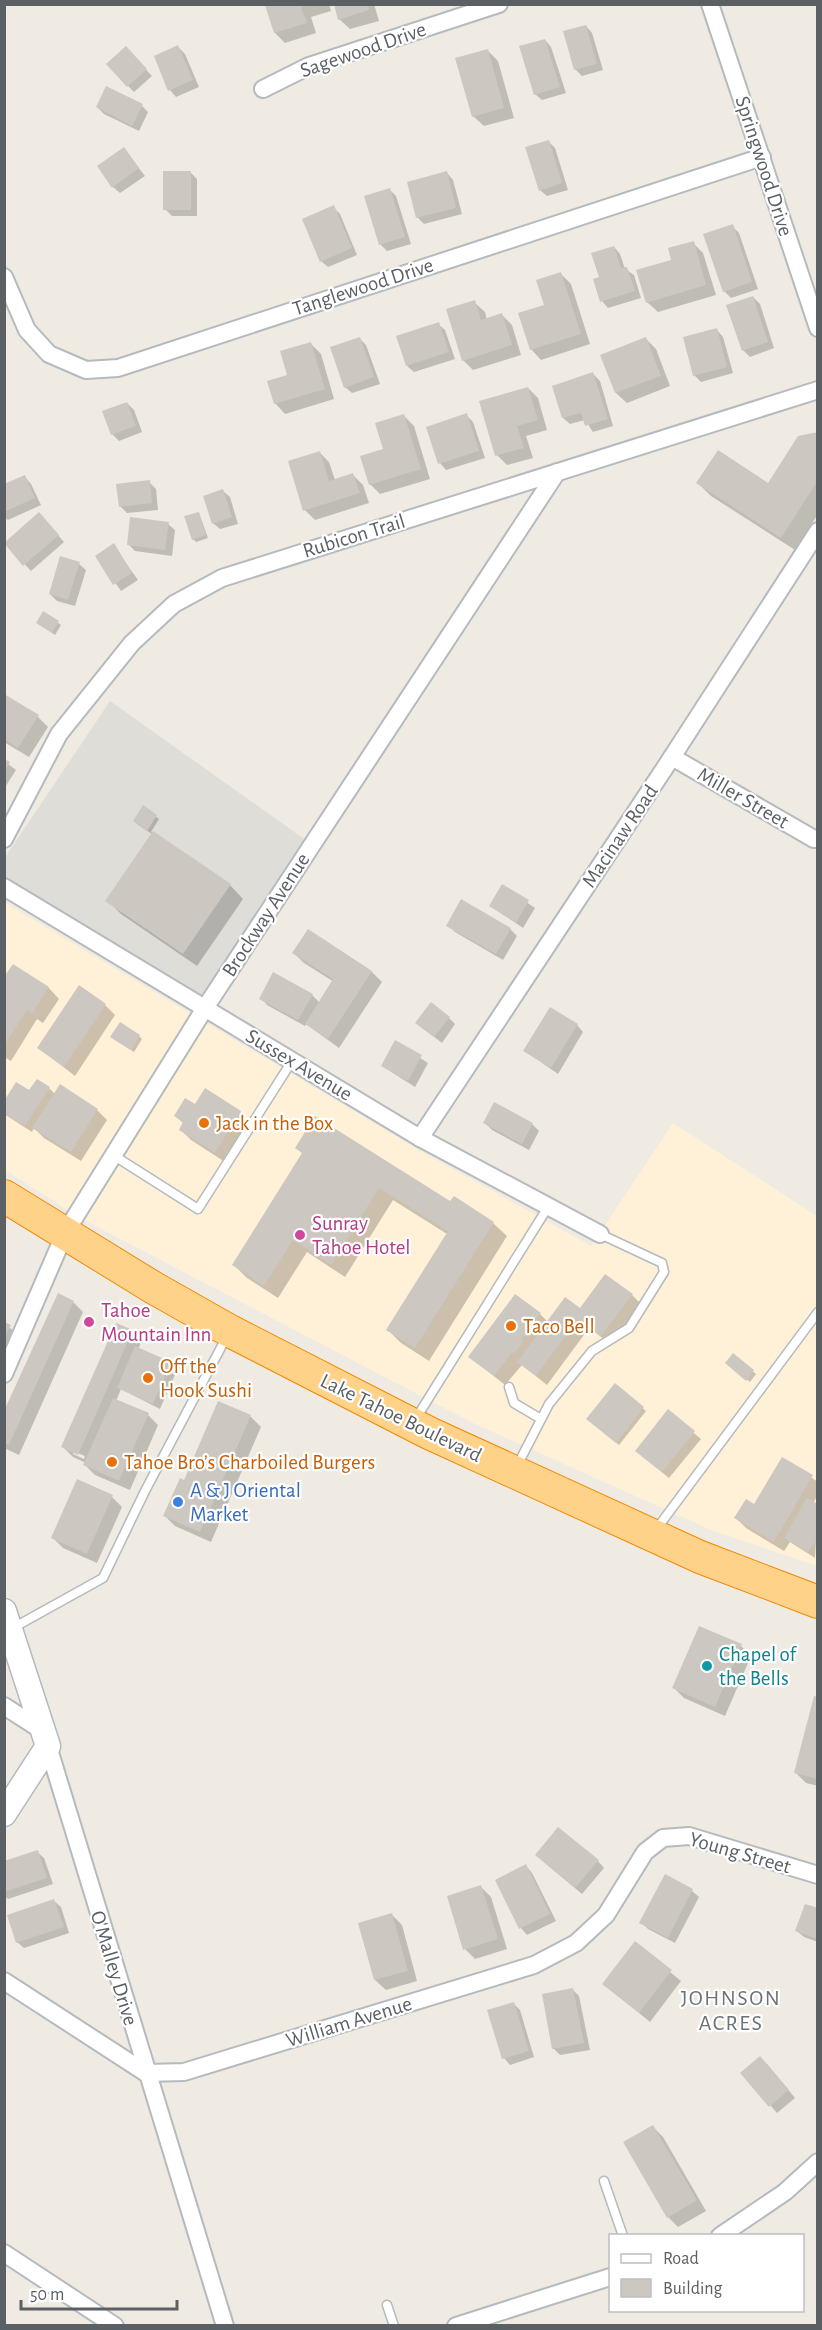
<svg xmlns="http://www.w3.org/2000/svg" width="822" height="2330" font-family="'Alegreya Sans',sans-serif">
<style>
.commercial{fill:#fff1d8}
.industrial{fill:#dfddd7}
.shadow{fill:#0003;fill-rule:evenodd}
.building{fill:#ccc7c1}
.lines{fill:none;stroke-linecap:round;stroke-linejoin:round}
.lane-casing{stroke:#b5babe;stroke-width:11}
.street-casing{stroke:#b5babe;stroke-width:20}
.secondary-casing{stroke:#b4b9be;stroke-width:27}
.highway-casing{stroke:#f28800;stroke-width:34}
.lane{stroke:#fff;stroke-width:8}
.street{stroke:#fff;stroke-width:16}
.secondary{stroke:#fff;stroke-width:24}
.highway{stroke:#ffd28a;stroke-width:32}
.food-dot{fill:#e8710a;stroke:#fff;stroke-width:2}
.hotel-dot{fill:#d1479c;stroke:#fff;stroke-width:2}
.shop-dot{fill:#3f7fe0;stroke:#fff;stroke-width:2}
.culture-dot{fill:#0f9aa8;stroke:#fff;stroke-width:2}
.labels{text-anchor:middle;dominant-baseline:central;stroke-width:4.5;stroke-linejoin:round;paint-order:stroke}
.street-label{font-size:21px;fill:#5b6065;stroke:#fff}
.food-label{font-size:21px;fill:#c56008;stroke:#fff;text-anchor:start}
.hotel-label{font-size:21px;fill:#b23c85;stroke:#fff;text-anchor:start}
.shop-label{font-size:21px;fill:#366cbe;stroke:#fff;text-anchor:start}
.culture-label{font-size:21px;fill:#0d838f;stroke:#fff;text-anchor:start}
.neighbourhood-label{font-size:22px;letter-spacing:1.5px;fill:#6c7377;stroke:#fff}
</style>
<rect width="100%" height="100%" fill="#efebe2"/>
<path class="commercial" d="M4,902L417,1149L591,1246L673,1123L817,1216V1566L711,1530L473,1423L80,1218L5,1170Z"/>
<path class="industrial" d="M110,701L307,841L203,1001L5,880L4,859Z"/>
<g class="shadow">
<path d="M266,4H329L331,11L311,17L316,33L285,43L275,33Z"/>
<path d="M335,4H374L379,21L350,29L339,19Z"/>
<path d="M586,26L592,33L603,70L582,76L575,69Z"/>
<path d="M545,40L551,47L566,93L542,100L535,94Z"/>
<path d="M178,47L185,54L199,87L176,97L170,90Z"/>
<path d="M488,51L498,61L514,118L484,126L473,116Z"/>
<path d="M132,55L152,76L134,92L128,86Z"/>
<path d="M142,106L148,112L139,131L104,114L97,107Z"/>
<path d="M548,141L555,148L568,190L547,196L540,190Z"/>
<path d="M124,149L145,176L120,193L113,187Z"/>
<path d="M190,172L197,179V216H172L165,209Z"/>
<path d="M447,173L453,180L462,214L424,224L417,217Z"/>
<path d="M389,189L396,196L411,244L387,251L381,245L366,197Z"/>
<path d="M333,207L340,214L357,255L328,267L321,261Z"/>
<path d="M732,226L739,233L758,289L731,298L724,291Z"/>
<path d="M693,243L703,253L716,295L658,312L647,302L673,261Z"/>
<path d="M614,247L620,254L625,269L634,275L641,298L608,308L602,301L601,278Z"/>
<path d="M561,274L571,284L590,344L541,360L531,349L546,306Z"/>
<path d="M753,297L760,304L774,348L750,357L743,350Z"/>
<path d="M474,302L485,312L487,320L502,315L512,325L521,355L473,370L463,360Z"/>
<path d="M438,324L445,330L455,359L414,372L407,366Z"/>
<path d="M717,330L723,337L733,373L701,382L694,375Z"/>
<path d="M359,338L366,345L380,384L352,393L345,387Z"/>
<path d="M646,339L656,349L670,386L627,403L616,393L602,356Z"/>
<path d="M311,344L321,354L334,399L285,414L275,403Z"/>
<path d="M593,374L600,381L613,426L593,432L585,420L570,424L563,418Z"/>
<path d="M528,388L538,398L547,430L526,436L533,458L507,465L497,455Z"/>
<path d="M127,403L134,410L142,432L119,441L112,434Z"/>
<path d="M466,415L473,422L485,458L446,470L440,463Z"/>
<path d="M404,416L414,426L430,479L380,494L370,484Z"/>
<path d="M818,433V514L795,550L711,496L698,483L769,485Z"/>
<path d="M319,452L329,462L335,480L353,475L363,485L369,503L315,520L305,510Z"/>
<path d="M25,477L31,484L41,505L8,520L4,517V486Z"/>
<path d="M149,482L156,489L158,510L127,513L120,506Z"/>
<path d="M223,491L230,497L238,524L220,529L213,523Z"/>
<path d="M199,513L208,538L196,542L193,539Z"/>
<path d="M46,521L64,542L31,571L6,544Z"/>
<path d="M168,524L175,530L172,556L135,551L128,544Z"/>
<path d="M113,545L138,580L121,591L97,556Z"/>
<path d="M79,564L86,570L75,606L57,601L50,594Z"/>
<path d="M58,623L61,625L55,635L41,625Z"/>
<path d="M4,696L38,717L48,727L29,757L4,742Z"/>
<path d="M4,761L16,770L4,789Z"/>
<path d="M143,807L159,819L151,832L230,885L243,899L197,966L121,914L107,900L152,834L137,824Z"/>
<path d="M503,886L535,908L523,928L491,906Z"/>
<path d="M448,925L510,929L517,936L503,960L455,932Z"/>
<path d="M308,931L372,972L382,982L339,1048L306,1024L305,1026L267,1005L261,998L312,995L320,1003L334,982L304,963L294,953Z"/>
<path d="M13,966L49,988L59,999L43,1023L37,1019L11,1061L4,1057V980Z"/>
<path d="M105,1005L115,1015L75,1076L39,1048Z"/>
<path d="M449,1018L455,1024L442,1043L424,1029Z"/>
<path d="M577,1025L583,1032L558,1074L525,1051Z"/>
<path d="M139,1036L142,1039L134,1052L115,1040Z"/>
<path d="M395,1042L428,1063L415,1087L382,1066Z"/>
<path d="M49,1088L55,1094L97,1110L107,1120L81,1161L44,1138L34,1128L32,1132L4,1114L30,1092Z"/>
<path d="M195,1106L240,1112L250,1122L225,1162L191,1140L180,1129L184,1124L176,1116Z"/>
<path d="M485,1123L532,1124L539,1131L529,1150L492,1130Z"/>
<path d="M297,1148L450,1204L493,1223L507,1236L429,1361L401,1343L387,1329L447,1234L393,1200L345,1277L307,1252L278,1298L247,1278L234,1265L303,1154Z"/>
<path d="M632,1295L642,1305L612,1345L589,1328L547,1385L522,1365L505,1385L470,1357L540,1314L548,1322Z"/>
<path d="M73,1302L83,1312L19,1455L4,1448V1415Z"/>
<path d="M4,1324L17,1333L4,1358Z"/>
<path d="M132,1331L142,1341L138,1349L170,1363L177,1370L160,1409L121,1389L116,1401L148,1415L158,1425L130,1490L95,1475L85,1465L86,1463L73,1457L63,1447ZM73,1451L85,1456L84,1459L73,1454Z"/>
<path d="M734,1355L756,1374L750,1382L730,1366Z"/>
<path d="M615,1385L646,1411L619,1445L591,1422Z"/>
<path d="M219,1403L251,1417L261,1427L211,1542L175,1526L165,1516L185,1482Z"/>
<path d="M668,1412L701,1439L669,1478L643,1457Z"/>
<path d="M783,1459L818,1482V1495L813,1503L818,1506L815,1558L790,1542L784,1551L746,1528L736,1518L755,1506Z"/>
<path d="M112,1497L122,1507L97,1563L63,1548L53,1538Z"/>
<path d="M741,1646L751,1656L725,1716L684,1698L674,1688Z"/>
<path d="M818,1698V1786L806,1783L796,1773Z"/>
<path d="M37,1852L44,1858L53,1884L8,1899L4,1896V1863Z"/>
<path d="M598,1861L604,1868L582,1894L544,1862Z"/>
<path d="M526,1866L532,1873L556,1921L527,1935L521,1928Z"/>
<path d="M481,1887L491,1897L507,1949L475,1959L465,1949Z"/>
<path d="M692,1891L699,1897L675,1943L648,1929L641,1922Z"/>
<path d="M54,1901L61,1907L69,1933L24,1948L17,1942Z"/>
<path d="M818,1910V1942L804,1937L797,1931Z"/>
<path d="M392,1915L402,1925L417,1981L386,1990L375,1980L360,1924Z"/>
<path d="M635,1943L681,1981L650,2022L604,1984Z"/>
<path d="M573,1990L579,1996L590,2050L560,2055L553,2048Z"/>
<path d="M513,2003L520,2010L534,2057L510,2065L504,2058Z"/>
<path d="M767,2064L795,2098L777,2113L742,2073Z"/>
<path d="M653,2127L663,2137L706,2211L678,2227L668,2217Z"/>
</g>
<g class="building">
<path d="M334,4H368L369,10L338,20Z"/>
<path d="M265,5H309L301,7L307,23L274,33Z"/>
<path d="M586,25L597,64L574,70L563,31Z"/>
<path d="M545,39L560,87L534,95L519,46Z"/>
<path d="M178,45L193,80L168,91L154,56Z"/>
<path d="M126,46L147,69L127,87L106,64Z"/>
<path d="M488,49L504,108L472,117L455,58Z"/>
<path d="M106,86L143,104L132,126L96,107Z"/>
<path d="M549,140L562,183L539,191L525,147Z"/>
<path d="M124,147L139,168L112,188L97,166Z"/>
<rect x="163" y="171" width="28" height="39"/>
<path d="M447,171L456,208L416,218L407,182Z"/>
<path d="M390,188L405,237L379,245L364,196Z"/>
<path d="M334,205L352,248L320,262L302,219Z"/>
<path d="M733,224L752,282L723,292L703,234Z"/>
<path d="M694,241L706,285L646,303L636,270L671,260L668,248Z"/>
<path d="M614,246L621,268L627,267L635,291L600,302L593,279L599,277L591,253Z"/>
<path d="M561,272L581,334L530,350L518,313L544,305L536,280Z"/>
<path d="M753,296L768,342L742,351L726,305Z"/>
<path d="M475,300L481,320L502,313L512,345L462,361L446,309Z"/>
<path d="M439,322L449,352L406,366L396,336Z"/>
<path d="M717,328L727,367L693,376L683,337Z"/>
<path d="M360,337L374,377L344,388L330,347Z"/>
<path d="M646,337L661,376L615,393L600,355Z"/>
<path d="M311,342L325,389L274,404L267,381L287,375L280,351Z"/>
<path d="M593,372L608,419L585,426L581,413L562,418L552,386Z"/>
<path d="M528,387L538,420L517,426L524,448L495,456L479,401Z"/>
<path d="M127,402L136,426L111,435L102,411Z"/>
<path d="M467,413L479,451L438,464L426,427Z"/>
<path d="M404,414L421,469L369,485L360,456L383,449L375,423Z"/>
<path d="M818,432V480L781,538L696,483L718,450L768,483L798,436Z"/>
<path d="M320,451L329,481L353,473L360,493L303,511L288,461Z"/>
<path d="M25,475L35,498L4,512V484Z"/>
<path d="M150,480L152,503L119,507L116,484Z"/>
<path d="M223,489L232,517L212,524L203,496Z"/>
<path d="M39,512L59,535L23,566L4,543Z"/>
<path d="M199,512L206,535L192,540L184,516Z"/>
<path d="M130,517L169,522L165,550L127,545Z"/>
<path d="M114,543L132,573L113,585L95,556Z"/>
<path d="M60,556L80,562L68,600L49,594Z"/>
<path d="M43,611L59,621L52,633L36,623Z"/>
<path d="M4,694L39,715L18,748L4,739Z"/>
<path d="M4,759L10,762L4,772Z"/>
<path d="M143,805L157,815L147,831L133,821Z"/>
<path d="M153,831L231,884L183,954L105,901Z"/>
<path d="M502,884L529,900L516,923L489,906Z"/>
<path d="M461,899L511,928L496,954L446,926Z"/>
<path d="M308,929L372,971L328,1039L305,1024L333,979L292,953Z"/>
<path d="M13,964L49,987L32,1014L27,1010L4,1046V977Z"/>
<path d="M273,972L313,994L298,1020L259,999Z"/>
<path d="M79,985L106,1004L64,1067L37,1048Z"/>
<path d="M431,1002L450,1017L434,1037L415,1023Z"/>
<path d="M550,1007L578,1024L551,1068L523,1051Z"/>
<path d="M120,1022L140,1035L131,1050L110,1037Z"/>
<path d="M395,1040L422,1055L408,1081L381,1066Z"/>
<path d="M37,1079L50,1087L25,1126L4,1114V1101L16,1082L29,1090Z"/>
<path d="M60,1084L98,1109L71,1152L32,1128Z"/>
<path d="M205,1088L241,1111L215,1153L179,1130L183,1122L174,1116L185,1098L195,1104Z"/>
<path d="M494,1102L533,1123L522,1144L483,1123Z"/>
<path d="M315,1116L450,1201L454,1196L494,1222L415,1348L386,1330L448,1231L379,1188L331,1265L293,1240L264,1286L232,1265L302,1153L295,1148Z"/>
<path d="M605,1274L633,1294L601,1336L578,1319L536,1376L517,1362L565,1297L580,1308Z"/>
<path d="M58,1293L74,1301L9,1445L4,1443V1411Z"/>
<path d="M515,1294L541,1313L522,1339L524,1341L514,1354L512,1352L494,1376L468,1357Z"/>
<path d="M4,1322L11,1325L4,1339Z"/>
<path d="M116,1323L133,1330L78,1455L61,1447Z"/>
<path d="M135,1346L171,1362L153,1404L117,1388Z"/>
<path d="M733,1353L754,1370L746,1381L725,1363Z"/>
<path d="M615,1383L644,1407L616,1443L586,1419Z"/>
<path d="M113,1398L149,1413L119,1481L83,1465Z"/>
<path d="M218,1401L251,1415L200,1532L163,1516L180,1478L184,1480Z"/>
<path d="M668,1409L695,1431L662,1472L635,1451Z"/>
<path d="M782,1457L813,1475L774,1542L734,1518L746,1499L754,1504Z"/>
<path d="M77,1479L113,1495L87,1554L51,1538Z"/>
<path d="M807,1498L818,1504V1537L808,1552L784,1538Z"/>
<path d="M699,1626L742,1644L715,1707L672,1688Z"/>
<path d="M814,1696L818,1697V1779L794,1773Z"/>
<path d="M558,1827L599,1860L575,1888L535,1855Z"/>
<path d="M38,1850L47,1878L4,1892V1861Z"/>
<path d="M526,1864L550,1914L519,1929L495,1880Z"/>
<path d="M665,1874L693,1889L668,1938L639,1923Z"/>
<path d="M481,1885L498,1939L463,1950L447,1896Z"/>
<path d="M54,1899L64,1927L16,1943L7,1915Z"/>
<path d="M805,1904L818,1908V1939L795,1931Z"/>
<path d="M392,1913L408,1971L374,1980L358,1923Z"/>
<path d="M635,1941L672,1970L639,2013L602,1984Z"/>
<path d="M573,1988L584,2043L552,2049L542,1994Z"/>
<path d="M514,2002L529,2051L502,2059L487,2010Z"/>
<path d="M760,2056L789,2090L769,2107L740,2073Z"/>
<path d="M653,2125L697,2200L667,2218L623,2142Z"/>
</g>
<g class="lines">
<g class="lane-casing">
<g id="lane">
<path d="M113,1155L198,1209L292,1061"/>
<path d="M509,1387L514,1403L541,1419"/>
<path d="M415,1420L548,1207"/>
<path d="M517,1466L549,1404L592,1351L629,1328L664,1272L662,1263L600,1234"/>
<path d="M655,1531L818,1312"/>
<path d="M11,1629L103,1578L145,1491L227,1336"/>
<path d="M604,2181L623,2236"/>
<path d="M387,2305L394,2326"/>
</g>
</g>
<g class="street-casing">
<g id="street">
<path d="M710,4L818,328"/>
<path d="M263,89L309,66L499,4"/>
<path d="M4,277L27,330L49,354L86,370L118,368L762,157"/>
<path d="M672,757L814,839"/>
<path d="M4,839L59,734L132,643L174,604L222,578L818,390"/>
<path d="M4,887L420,1138L600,1234"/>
<path d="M420,1138L672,757L818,531"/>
<path d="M4,1374L65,1233L205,1008L557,472"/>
<path d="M4,1706L43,1731"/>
<path d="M48,1746L225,2326"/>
<path d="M4,1981L146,2073L184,2072L534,1965L576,1943L606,1915L645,1852L663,1838L689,1836L818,1875"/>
<path d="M720,2236L785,2192L818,2162"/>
<path d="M4,2253L115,2326"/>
<path d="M456,2326L610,2277"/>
</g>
</g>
<g class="secondary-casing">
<path id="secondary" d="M4,1611L48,1746L4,1814"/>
</g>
<g class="highway-casing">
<path id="highway" d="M4,1196L154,1288L230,1331L429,1433L700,1557L818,1602"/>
</g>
<use href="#lane" class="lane"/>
<use href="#street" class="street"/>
<use href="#secondary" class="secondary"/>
<use href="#highway" class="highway"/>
</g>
<g class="food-dot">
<circle cx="204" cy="1123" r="6"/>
<circle cx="511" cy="1326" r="6"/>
<circle cx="148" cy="1378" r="6"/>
<circle cx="112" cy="1462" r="6"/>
</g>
<g class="hotel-dot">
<circle cx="300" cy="1235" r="6"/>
<circle cx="89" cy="1322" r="6"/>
</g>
<circle class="shop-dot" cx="178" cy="1502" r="6"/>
<circle class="culture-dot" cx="707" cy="1666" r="6"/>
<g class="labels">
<g class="street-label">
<text transform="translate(363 50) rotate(-19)">Sagewood Drive</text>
<text transform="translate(764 166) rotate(72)">Springwood Drive</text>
<text transform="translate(363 287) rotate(-18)">Tanglewood Drive</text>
<text transform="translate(354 536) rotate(-17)">Rubicon Trail</text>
<text transform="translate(743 798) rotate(30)">Miller Street</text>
<text transform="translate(620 836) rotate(-56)">Macinaw Road</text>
<text transform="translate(266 915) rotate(-57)">Brockway Avenue</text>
<text transform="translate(299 1065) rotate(31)">Sussex Avenue</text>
<text transform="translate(401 1418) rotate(26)">Lake Tahoe Boulevard</text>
<text transform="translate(740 1853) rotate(16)">Young Street</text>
<text transform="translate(114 1968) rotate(73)">O'Malley Drive</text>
<text transform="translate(349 2022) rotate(-17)">William Avenue</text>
</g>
<g class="food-label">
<text x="216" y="1123">Jack in the Box</text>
<text x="523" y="1326">Taco Bell</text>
<text x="160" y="1366">Off the<tspan x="160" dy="24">Hook Sushi</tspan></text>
<text x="124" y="1462">Tahoe Bro’s Charboiled Burgers</text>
</g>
<g class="hotel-label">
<text x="312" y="1223">Sunray<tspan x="312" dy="24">Tahoe Hotel</tspan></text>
<text x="101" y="1310">Tahoe<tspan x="101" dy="24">Mountain Inn</tspan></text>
</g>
<g class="shop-label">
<text x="190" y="1490">A &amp; J Oriental<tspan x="190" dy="24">Market</tspan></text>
</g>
<g class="culture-label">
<text x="719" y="1654">Chapel of<tspan x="719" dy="24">the Bells</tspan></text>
</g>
<g class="neighbourhood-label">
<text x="731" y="1998">JOHNSON<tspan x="731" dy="25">ACRES</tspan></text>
</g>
</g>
<rect width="822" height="2330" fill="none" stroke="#5b6065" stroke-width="12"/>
<rect x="609" y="2234" width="195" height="78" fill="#ffffff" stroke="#bdbfc1" stroke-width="1.5"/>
<rect x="621" y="2254" width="30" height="9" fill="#ffffff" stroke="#bdbfc1" stroke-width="1.5"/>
<text x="663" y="2264" font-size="18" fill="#5b6065">Road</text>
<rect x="621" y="2279" width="30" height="18" fill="#ccc7c1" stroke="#bdbfc1" stroke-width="1.5"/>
<text x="663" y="2294" font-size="18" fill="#5b6065">Building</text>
<path d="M21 2300v9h156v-9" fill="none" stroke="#5b6065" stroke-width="3"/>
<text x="30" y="2300" font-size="18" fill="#5b6065" stroke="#ffffff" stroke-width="4.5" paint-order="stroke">50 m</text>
</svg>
